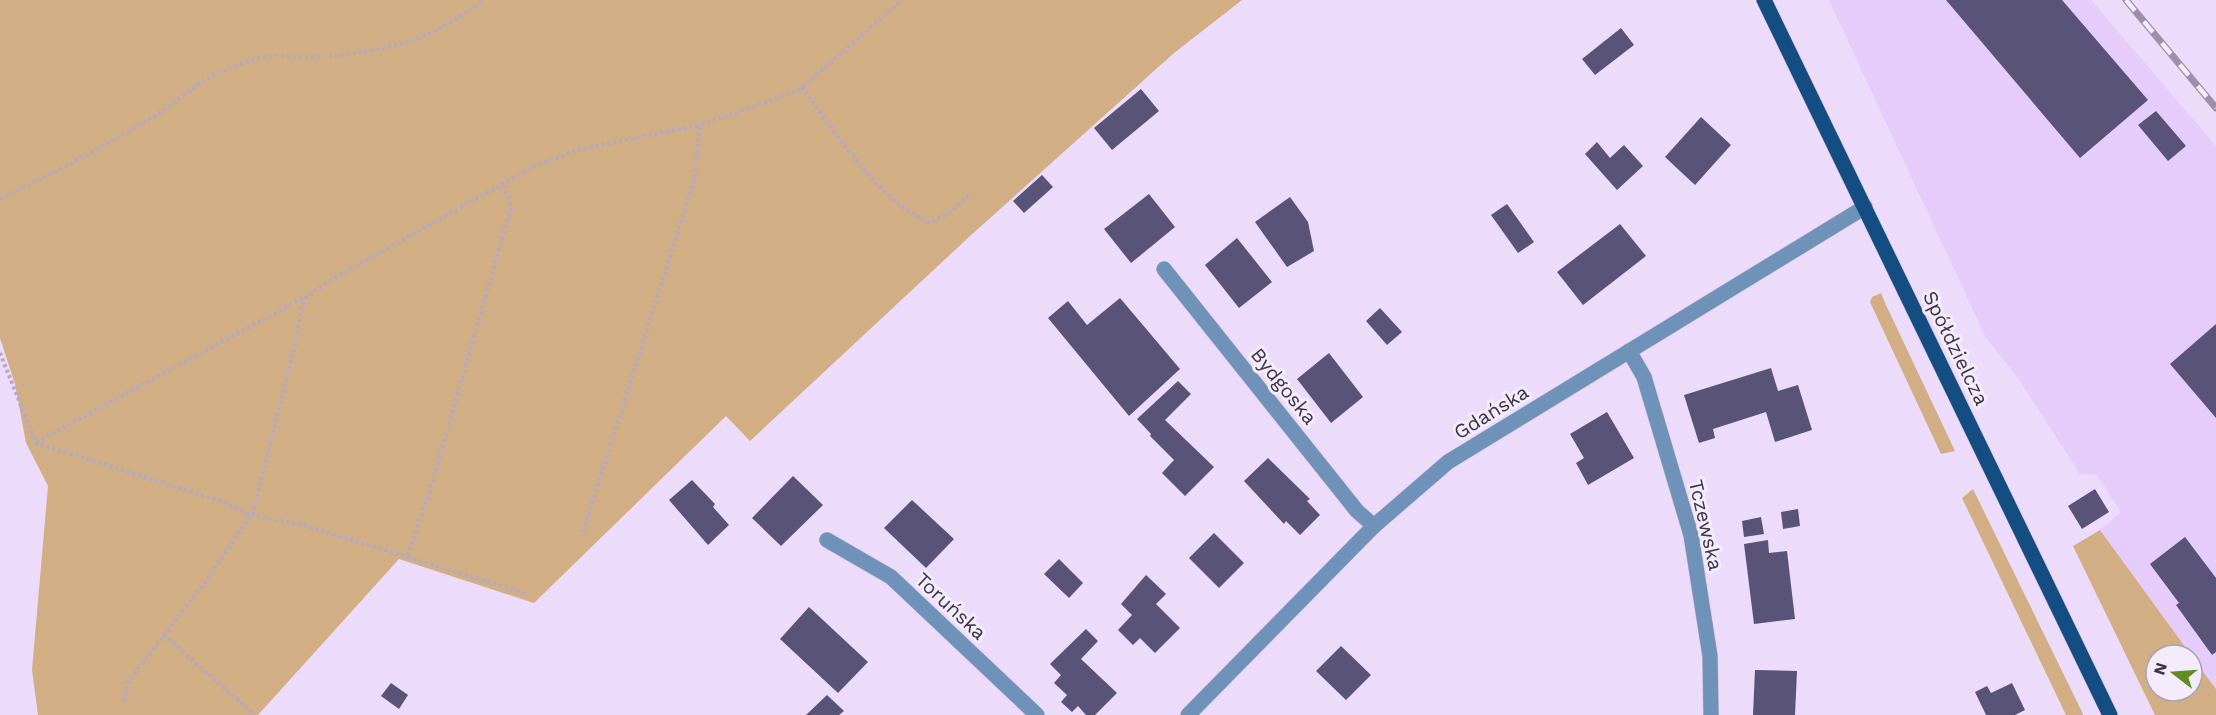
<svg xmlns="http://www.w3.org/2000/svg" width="2216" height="715" font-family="'Work Sans',sans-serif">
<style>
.built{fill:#e6ccfa}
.green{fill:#d2ae85}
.building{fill:#585377}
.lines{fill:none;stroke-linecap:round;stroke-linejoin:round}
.minor-casing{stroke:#c9bad5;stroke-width:16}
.major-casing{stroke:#c9bad5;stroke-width:16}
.path{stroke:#b6a8c2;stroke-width:4;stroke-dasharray:3 3;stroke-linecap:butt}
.minor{stroke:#6f92b8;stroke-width:15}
.major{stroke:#144d81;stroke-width:15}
.rail-casing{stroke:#9c8fa7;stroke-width:7}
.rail{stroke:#f4ecfc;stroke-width:4.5;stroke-dasharray:14;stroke-linecap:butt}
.labels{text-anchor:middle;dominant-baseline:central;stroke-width:6;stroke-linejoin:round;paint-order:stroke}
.street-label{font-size:20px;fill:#3c3443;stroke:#f4ecfc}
</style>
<rect width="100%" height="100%" fill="#ecdbfa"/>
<path class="built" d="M1829,0H2091L2216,146V689L2100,530L2121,512L2097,475L2080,474L2018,378L1986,338Z"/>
<g class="green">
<path d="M0,0H1242L1174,53L969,237L750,441L726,416L534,603L399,559L258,715H38L32,670L48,486L26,443L15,384L0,338Z"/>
<path d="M1881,293L1886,305L1955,451L1941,454L1870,302L1872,297Z"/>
<path d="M1973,489L2083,714V715H2066L1962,498Z"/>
<path d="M2100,530L2191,655H2156V691H2192V657L2216,689V715H2155L2073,546Z"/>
</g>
<g class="building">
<path d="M1946,0H2062L2148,100L2080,158Z"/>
<path d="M1621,28L1634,45L1595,75L1582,59Z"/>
<path d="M1141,89L1159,111L1112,150L1094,128Z"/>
<path d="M2156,111L2186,146L2168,161L2138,125Z"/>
<path d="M1701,117L1731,145L1695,185L1665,157Z"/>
<path d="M1597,142L1610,158L1624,145L1643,166L1617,190L1585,154Z"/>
<path d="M1042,175L1053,187L1024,213L1013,201Z"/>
<path d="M1149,194L1175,227L1131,263L1104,229Z"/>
<path d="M1290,197L1308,222L1314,251L1287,267L1255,222Z"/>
<path d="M1507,204L1534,242L1518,253L1491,215Z"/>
<path d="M1620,224L1646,256L1583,305L1557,272Z"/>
<path d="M1237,238L1272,282L1239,308L1205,265Z"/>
<path d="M1120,298L1180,369L1129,416L1048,318L1068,301L1087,325Z"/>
<path d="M1380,308L1402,332L1387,345L1366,321Z"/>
<path d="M2216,324V418L2170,364Z"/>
<path d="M1329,353L1363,397L1331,423L1297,379Z"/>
<path d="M1771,368L1778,391L1798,385L1812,430L1775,442L1766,412L1713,429L1715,438L1699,443L1684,395Z"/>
<path d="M1178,381L1191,394L1165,420L1214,467L1185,496L1162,473L1174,460L1150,436L1151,434L1137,419Z"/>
<path d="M1607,412L1634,458L1588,485L1576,463L1584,458L1570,434Z"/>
<path d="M1268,458L1310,499L1307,501L1320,515L1300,535L1286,521L1284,524L1244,481Z"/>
<path d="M793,476L823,505L781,546L752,518Z"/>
<path d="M692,480L715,504L713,507L729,525L708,545L669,500Z"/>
<path d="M2095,489L2109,512L2082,529L2068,506Z"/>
<path d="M912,500L954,539L926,568L884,528Z"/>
<path d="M1798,509L1800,526L1783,529L1781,512Z"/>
<path d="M1761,517L1764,534L1744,537L1742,521Z"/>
<path d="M1214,533L1244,563L1219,588L1189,558Z"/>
<path d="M2185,537L2216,578V652L2212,655L2176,605L2179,603L2150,564Z"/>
<path d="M1768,540L1769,553L1787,551L1795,619L1754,624L1744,544Z"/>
<path d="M1059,559L1083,583L1069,598L1044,574Z"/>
<path d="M1146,575L1166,594L1156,604L1180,628L1155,653L1140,638L1133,645L1118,630L1132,615L1121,604Z"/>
<path d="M809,607L868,662L838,693L780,639Z"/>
<path d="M1086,629L1098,641L1081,659L1117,693L1095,715H1086L1078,706L1072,712L1061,702L1067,695L1054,683L1061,675L1050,664Z"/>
<path d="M1341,646L1371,675L1346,700L1316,671Z"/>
<path d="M1755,670L1797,671L1795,715H1753Z"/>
<path d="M391,683L408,695L399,709L381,696Z"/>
<path d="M2012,683L2025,710L2015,715H1986L1975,692L1987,686L1991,693Z"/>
<path d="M827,695L844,711L839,715H806Z"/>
</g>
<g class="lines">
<g class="minor-casing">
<g id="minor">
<path d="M1164,269L1357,511L1374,526"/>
<path d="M1629,351L1644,377L1691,535L1710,656L1711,715"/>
<path d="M827,540L891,577L1037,715"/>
<path d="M1188,715L1374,526L1448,462L1865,207"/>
</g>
</g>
<g class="major-casing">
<path id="major" d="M1764,0L2110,715"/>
</g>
<g class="path">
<path d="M802,87C833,129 882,206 931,223L953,210L970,193"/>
<path d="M0,199C54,173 106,146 156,115C177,102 199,80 221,72C233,67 247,60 259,58C277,54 296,58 314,57C379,53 431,42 483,0"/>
<path d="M0,353L36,443L221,501L251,515L303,525L528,594"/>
<path d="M36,442L307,296"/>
<path d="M583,532L695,178L700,125"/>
<path d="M408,556L430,490L511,208L503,184"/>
<path d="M164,635L255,715"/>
<path d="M124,701L128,682L205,582L253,512L296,341L301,309L307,296L331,280L537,165L581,149L700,125L798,91L902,0"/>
</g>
<use href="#minor" class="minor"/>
<use href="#major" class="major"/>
<g class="rail-casing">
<path id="rail" d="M2126,0L2216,108"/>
</g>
<use href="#rail" class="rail"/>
</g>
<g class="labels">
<g class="street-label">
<text transform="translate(1956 348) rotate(64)">Spółdzielcza</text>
<text transform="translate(1284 386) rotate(51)">Bydgoska</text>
<text transform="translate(1491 412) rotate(-32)">Gdańska</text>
<text transform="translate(1706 525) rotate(77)">Tczewska</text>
<text transform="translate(951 606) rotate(43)">Toruńska</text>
</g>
</g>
<g transform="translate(2174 673) rotate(287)"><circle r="28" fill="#f4ecfc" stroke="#aaa2b2" stroke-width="1.5"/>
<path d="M0-4.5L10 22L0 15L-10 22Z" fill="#5f8d20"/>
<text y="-9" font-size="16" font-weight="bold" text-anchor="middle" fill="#3c3443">N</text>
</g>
</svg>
